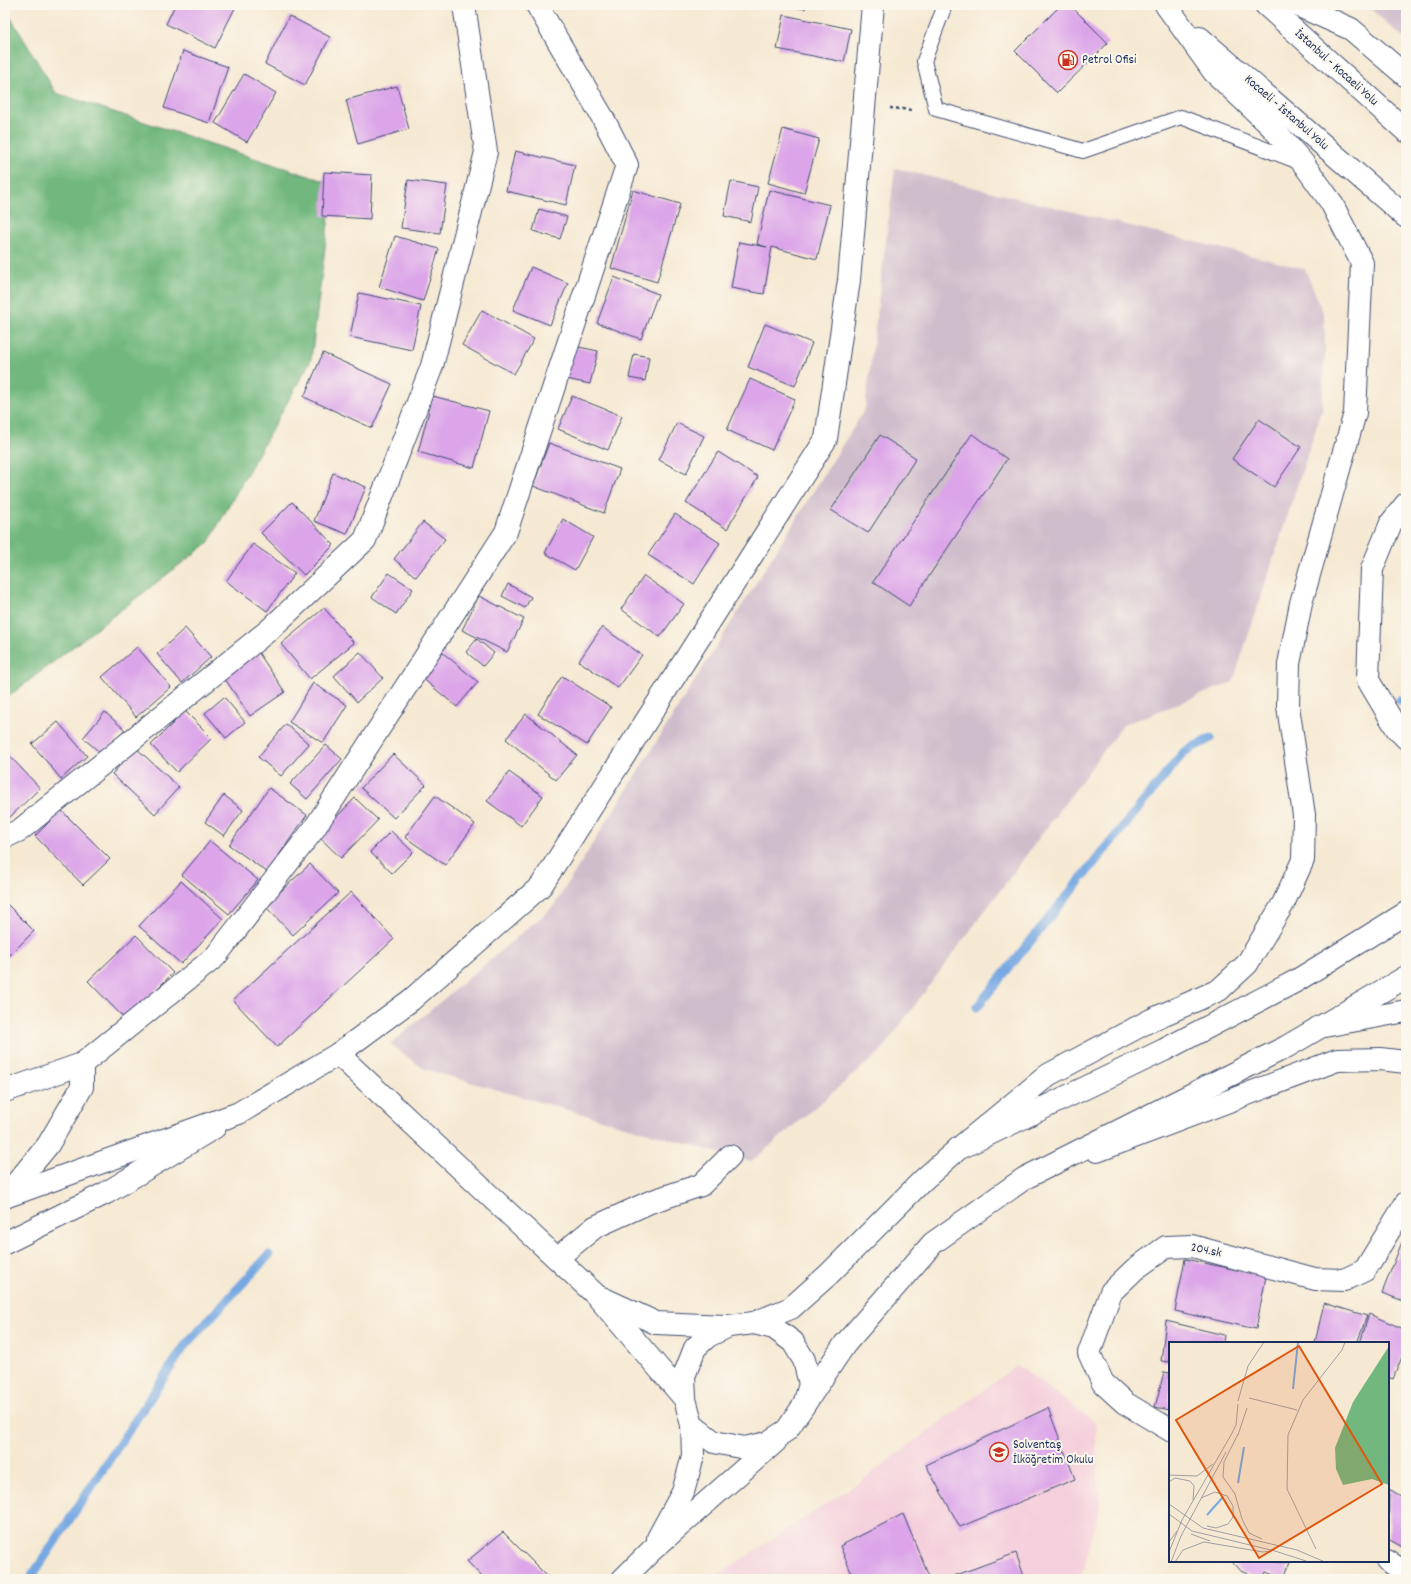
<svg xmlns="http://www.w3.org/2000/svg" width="1411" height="1584" font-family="Dekko,sans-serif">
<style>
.built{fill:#f4cfdc}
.industrial{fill:#d0bdcc}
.forest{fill:#72b87e;stroke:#46746e}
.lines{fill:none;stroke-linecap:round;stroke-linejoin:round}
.stream{stroke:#76a8e2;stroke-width:9}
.building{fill:#dca5e9}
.lane-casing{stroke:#3c4b70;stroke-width:16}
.street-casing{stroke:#3c4b70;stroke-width:24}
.secondary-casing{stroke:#3c4b70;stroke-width:24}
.highway-casing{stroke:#3c4b70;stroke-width:24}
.path{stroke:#3c4b70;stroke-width:2.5;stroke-dasharray:3 3;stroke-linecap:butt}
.lane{stroke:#fff;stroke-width:14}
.street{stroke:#fff;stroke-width:22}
.secondary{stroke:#fff;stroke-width:22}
.highway{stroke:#fff;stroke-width:22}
.labels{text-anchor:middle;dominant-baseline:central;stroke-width:4;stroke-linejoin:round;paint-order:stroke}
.poi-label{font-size:13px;fill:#1b2f5e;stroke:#fbf7ec;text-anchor:start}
.street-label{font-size:13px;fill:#1b2f5e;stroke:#fbf7ec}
.inset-river{fill:none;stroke:#76a8e2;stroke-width:2}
.inset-road{fill:none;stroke:#9e9fa4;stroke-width:1}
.view{fill:#de5710;fill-opacity:0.15;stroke:#de5710;stroke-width:2}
.inset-edge{fill:none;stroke:#1b2f5e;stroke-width:2}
</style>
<rect width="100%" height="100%" fill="#fbf7ec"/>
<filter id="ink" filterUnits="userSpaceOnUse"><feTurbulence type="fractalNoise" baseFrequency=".025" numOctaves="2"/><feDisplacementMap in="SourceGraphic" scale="8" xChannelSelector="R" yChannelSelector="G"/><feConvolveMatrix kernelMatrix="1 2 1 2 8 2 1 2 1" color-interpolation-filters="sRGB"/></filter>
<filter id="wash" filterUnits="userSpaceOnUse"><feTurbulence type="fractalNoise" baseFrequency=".012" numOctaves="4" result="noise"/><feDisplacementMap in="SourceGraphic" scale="16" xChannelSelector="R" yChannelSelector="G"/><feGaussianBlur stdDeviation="0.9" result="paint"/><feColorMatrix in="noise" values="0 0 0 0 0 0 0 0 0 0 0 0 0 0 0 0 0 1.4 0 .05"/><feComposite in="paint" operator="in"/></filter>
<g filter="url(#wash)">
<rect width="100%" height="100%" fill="#f6e9d3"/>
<path class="built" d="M1017,1365L1095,1422L1100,1507L1081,1579H712L861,1481Z"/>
<g class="industrial">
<path d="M1366,5H1406V40Z"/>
<path d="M895,168L1305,269L1324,315L1325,353L1322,410L1233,682L1123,725L880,1052L751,1162L424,1069L390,1044L553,907L865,409Z"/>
</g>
<path class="forest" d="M5,8L56,93L333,184L311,360L208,543L5,699Z"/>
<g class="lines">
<g class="stream">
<path d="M1400,700L1406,699"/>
<path d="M977,1007L1184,752L1211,738"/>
<path d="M30,1579L186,1344L269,1255"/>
</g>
</g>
<g id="blocks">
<g class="building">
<path d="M175,5H234L236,6L215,48L166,24Z"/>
<path d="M785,5H806L805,9Z"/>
<path d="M1061,5H1070L1108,43L1057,93L1015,51Z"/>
<path d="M784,15L851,29L844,62L777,49Z"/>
<path d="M289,16L330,37L305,85L265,64Z"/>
<path d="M183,51L228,67L209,123L164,108Z"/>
<path d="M244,74L276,93L247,142L215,123Z"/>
<path d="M397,86L409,129L358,144L346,100Z"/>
<path d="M783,129L819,139L804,193L768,183Z"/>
<path d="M515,151L575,165L566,205L506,191Z"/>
<path d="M324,172L372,175L370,219L322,216Z"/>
<path d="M408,180L447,185L440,233L401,228Z"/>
<path d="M731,181L758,187L751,222L724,216Z"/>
<path d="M633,190L680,204L657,282L611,268Z"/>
<path d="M769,190L830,205L817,259L772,247L764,294L731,288L739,242L767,247L757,244Z"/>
<path d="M539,209L567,217L560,239L533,231Z"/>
<path d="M395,236L439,249L423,301L379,287Z"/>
<path d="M531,267L568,283L550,325L513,310Z"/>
<path d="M614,277L658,294L641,339L597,323Z"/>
<path d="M359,293L421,306L412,350L350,337Z"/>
<path d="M482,310L534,339L514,374L462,345Z"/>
<path d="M765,324L812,343L795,386L748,367Z"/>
<path d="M574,346L598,351L590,384L566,379Z"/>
<path d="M323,353L392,384L372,428L304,397Z"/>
<path d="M634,354L649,357L645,381L629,378Z"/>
<path d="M750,379L795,399L772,450L727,430Z"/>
<path d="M433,396L489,411L474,468L418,452Z"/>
<path d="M572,396L622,416L608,450L558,429Z"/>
<path d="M1259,419L1301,447L1274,487L1232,459Z"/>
<path d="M677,423L704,436L686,474L659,460Z"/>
<path d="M972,434L1007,459L909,606L873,582Z"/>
<path d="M880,435L916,458L868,533L831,510Z"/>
<path d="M549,443L620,469L604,513L533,486Z"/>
<path d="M718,452L758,477L727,529L686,503Z"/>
<path d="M333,473L366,487L347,534L314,521Z"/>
<path d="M292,502L334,545L304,575L261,533Z"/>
<path d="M675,514L720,543L694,584L648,555Z"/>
<path d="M563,519L593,537L575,570L545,553Z"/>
<path d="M423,522L445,539L416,577L394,559Z"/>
<path d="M253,544L295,573L267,611L226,581Z"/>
<path d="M389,573L413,589L396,614L372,597Z"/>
<path d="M644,576L684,604L660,637L621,609Z"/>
<path d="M508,584L531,597L525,608L502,596Z"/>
<path d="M479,596L524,619L507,652L462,630Z"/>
<path d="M324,608L354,643L310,679L281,644Z"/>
<path d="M602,627L642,655L618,688L579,661Z"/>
<path d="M185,628L211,657L182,683L157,654Z"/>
<path d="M477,639L494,653L483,666L466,652Z"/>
<path d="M137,647L171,687L136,717L102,677Z"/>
<path d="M258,652L285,692L250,716L223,676Z"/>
<path d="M360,652L383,678L357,702L334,676Z"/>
<path d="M442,652L478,682L457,707L421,677Z"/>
<path d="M562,676L611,707L587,745L538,714Z"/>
<path d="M313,683L347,705L323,743L289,722Z"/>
<path d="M224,697L245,722L226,738L205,713Z"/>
<path d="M185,711L212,738L177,772L151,745Z"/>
<path d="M105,712L125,730L103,755L83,738Z"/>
<path d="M526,714L577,755L556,780L506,739Z"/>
<path d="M58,722L87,756L61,779L32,744Z"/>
<path d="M286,724L309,744L281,776L258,757Z"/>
<path d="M326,745L342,759L307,799L290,784Z"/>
<path d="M136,748L179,787L155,814L112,774Z"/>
<path d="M5,751L40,788L5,822Z"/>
<path d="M393,754L426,785L394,818L361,788Z"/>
<path d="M509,772L543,796L521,826L487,801Z"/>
<path d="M269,788L307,815L267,872L229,845Z"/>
<path d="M224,795L243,810L224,836L205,822Z"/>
<path d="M435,796L475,824L445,865L405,837Z"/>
<path d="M355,798L378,820L341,858L318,836Z"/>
<path d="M61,810L110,859L83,885L35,836Z"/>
<path d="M391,831L413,852L392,873L370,852Z"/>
<path d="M210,841L258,880L229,914L182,875Z"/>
<path d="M310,864L338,893L293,935L265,906Z"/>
<path d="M181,881L223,919L181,964L139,926Z"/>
<path d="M351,892L394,939L277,1047L233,1000Z"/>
<path d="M5,902L34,931L7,958L5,955Z"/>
<path d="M136,935L173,973L126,1020L88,981Z"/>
<path d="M1402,1242L1406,1244V1302L1382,1293Z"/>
<path d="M1185,1259L1266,1276L1256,1329L1175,1311Z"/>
<path d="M1324,1303L1367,1316L1357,1343H1315Z"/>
<path d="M1369,1314L1406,1330V1347L1393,1379L1388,1377V1343H1360Z"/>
<path d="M1166,1321L1224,1335L1223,1343H1170V1362L1161,1361Z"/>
<path d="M1164,1372L1170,1373V1410L1155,1407Z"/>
<path d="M1048,1408L1075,1479L960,1527L926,1465Z"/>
<path d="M1389,1489L1406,1499V1549L1388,1539Z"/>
<path d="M903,1514L930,1579H854L840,1546Z"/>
<path d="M503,1532L548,1577L546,1579H484L467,1561Z"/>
<path d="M1016,1553L1025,1579H952L951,1577Z"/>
<path d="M1234,1561H1290L1284,1579L1266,1572L1262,1579L1240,1571L1233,1563Z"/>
</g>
</g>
</g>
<g filter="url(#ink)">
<use href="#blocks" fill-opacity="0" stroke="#3c4b70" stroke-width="1"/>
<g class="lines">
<g class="lane-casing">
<path id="lane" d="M945,5L924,61L936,109L1083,151L1181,117L1299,162"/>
</g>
<g class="street-casing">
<g id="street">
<path d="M5,837L20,830L269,630L365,540L432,366L486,152L464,5"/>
<path d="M5,1091L82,1064L215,957L314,829L506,532L627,165L603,118L537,5"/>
<path d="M1097,1151L1337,1060L1380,1059L1406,1062"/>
<path d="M5,1197L48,1145L82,1087V1064"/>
<path d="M5,1243L106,1193L215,1127"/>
<path d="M557,1258L595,1227L650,1202L701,1185L730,1156"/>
<path d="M1170,1430L1125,1403L1103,1383L1089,1353L1111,1292L1135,1269L1166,1247L1192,1246L1315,1279L1344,1280L1365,1270L1406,1203"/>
<path d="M1387,1561L1406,1573"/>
</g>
</g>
<g class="secondary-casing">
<g id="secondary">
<path d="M338,1054L596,1295L685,1399"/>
<path d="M5,1197L239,1113L338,1054L411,1000L541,886L826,439L849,280L873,5"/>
<path d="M602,1298L656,1323L726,1326"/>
<path d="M754,1323L791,1308L828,1275L923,1180L958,1149L1164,1050L1296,981L1406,913"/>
<path d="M754,1323L774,1328L793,1342L804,1360L810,1384L804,1405L787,1430L767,1443L745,1448L714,1442L692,1425L685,1399L684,1376L695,1348L708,1336L729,1326Z"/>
<path d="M804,1405L845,1344L933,1243L1025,1178L1286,1047L1406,977"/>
<path d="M658,1538L683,1492L693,1456L692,1425"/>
<path d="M623,1579L652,1550L775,1442"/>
</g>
</g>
<g class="highway-casing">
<g id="highway">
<path d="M1266,5L1406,131"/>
<path d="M1297,5L1351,29L1406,76"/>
<path d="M1200,38L1406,217"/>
<path d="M1406,504L1391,523L1372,569L1368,680L1397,729L1406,738"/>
<path d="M1319,1027L1406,1011"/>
<path d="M958,1149L1048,1075L1151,1020L1219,990L1247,964L1283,904L1303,860L1304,815L1288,706L1289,664L1301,603L1355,413L1362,263L1331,202L1303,163L1272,127L1214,72L1166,5"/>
</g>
</g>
<path class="path" d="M890,108L913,110"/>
<use href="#lane" class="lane"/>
<use href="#street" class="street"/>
<use href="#secondary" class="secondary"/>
<use href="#highway" class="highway"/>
</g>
</g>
<defs>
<g id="fuel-ring" transform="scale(1)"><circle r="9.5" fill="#fbf7ec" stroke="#c8321e" stroke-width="1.5"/><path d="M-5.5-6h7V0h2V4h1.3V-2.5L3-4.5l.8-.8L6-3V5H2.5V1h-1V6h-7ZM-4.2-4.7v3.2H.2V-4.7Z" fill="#c8321e"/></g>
<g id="school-ring" transform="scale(1)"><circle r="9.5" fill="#fbf7ec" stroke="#c8321e" stroke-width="1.5"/><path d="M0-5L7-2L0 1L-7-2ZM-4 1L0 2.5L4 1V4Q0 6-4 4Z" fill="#c8321e"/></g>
</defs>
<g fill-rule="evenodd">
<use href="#fuel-ring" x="1068" y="60"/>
<use href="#school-ring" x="999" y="1452"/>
</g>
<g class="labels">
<g class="poi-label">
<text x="1082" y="60">Petrol Ofisi</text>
<text x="1013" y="1445">Solventaş<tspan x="1013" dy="15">İlköğretim Okulu</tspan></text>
</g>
<g class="street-label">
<text transform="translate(1336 68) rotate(42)">İstanbul - Kocaeli Yolu</text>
<text transform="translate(1286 113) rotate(41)">Kocaeli - İstanbul Yolu</text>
<text transform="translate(1206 1251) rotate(12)">204.sk</text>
</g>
</g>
<g transform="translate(1169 1342)">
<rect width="220" height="220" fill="#f6e9d3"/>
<path d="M220,4V143L203,137L174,143L167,127L166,106L184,60Z" fill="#72b87e"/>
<path class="inset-river" d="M124,47L129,0M69,141L75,105M38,173L54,155"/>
<path class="inset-road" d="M80,56L128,68M69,59L79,24L95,0M69,92L55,120L54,135L66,152L73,177L80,191L93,197M69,93L78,66M0,133L28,134L44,122M0,140L6,136L21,139L25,144L24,158M32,156L46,150L58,154L64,164V175L59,182L47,186L38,184M0,162L34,186L128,208L156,220M0,172L23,189L106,209L140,220M22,192L41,199M0,200L8,189M147,207L118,147L119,93L134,58L173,8L176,0M0,210L13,178L62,93L67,83L69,62M2,220L12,194L57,110M6,220L14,208L35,200L94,210L102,209"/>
<path class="view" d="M130,4L213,142L90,216L7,78Z"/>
<rect width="220" height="220" class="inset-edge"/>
</g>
<rect width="1411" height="1584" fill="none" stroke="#fbf7ec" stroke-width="20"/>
</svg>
